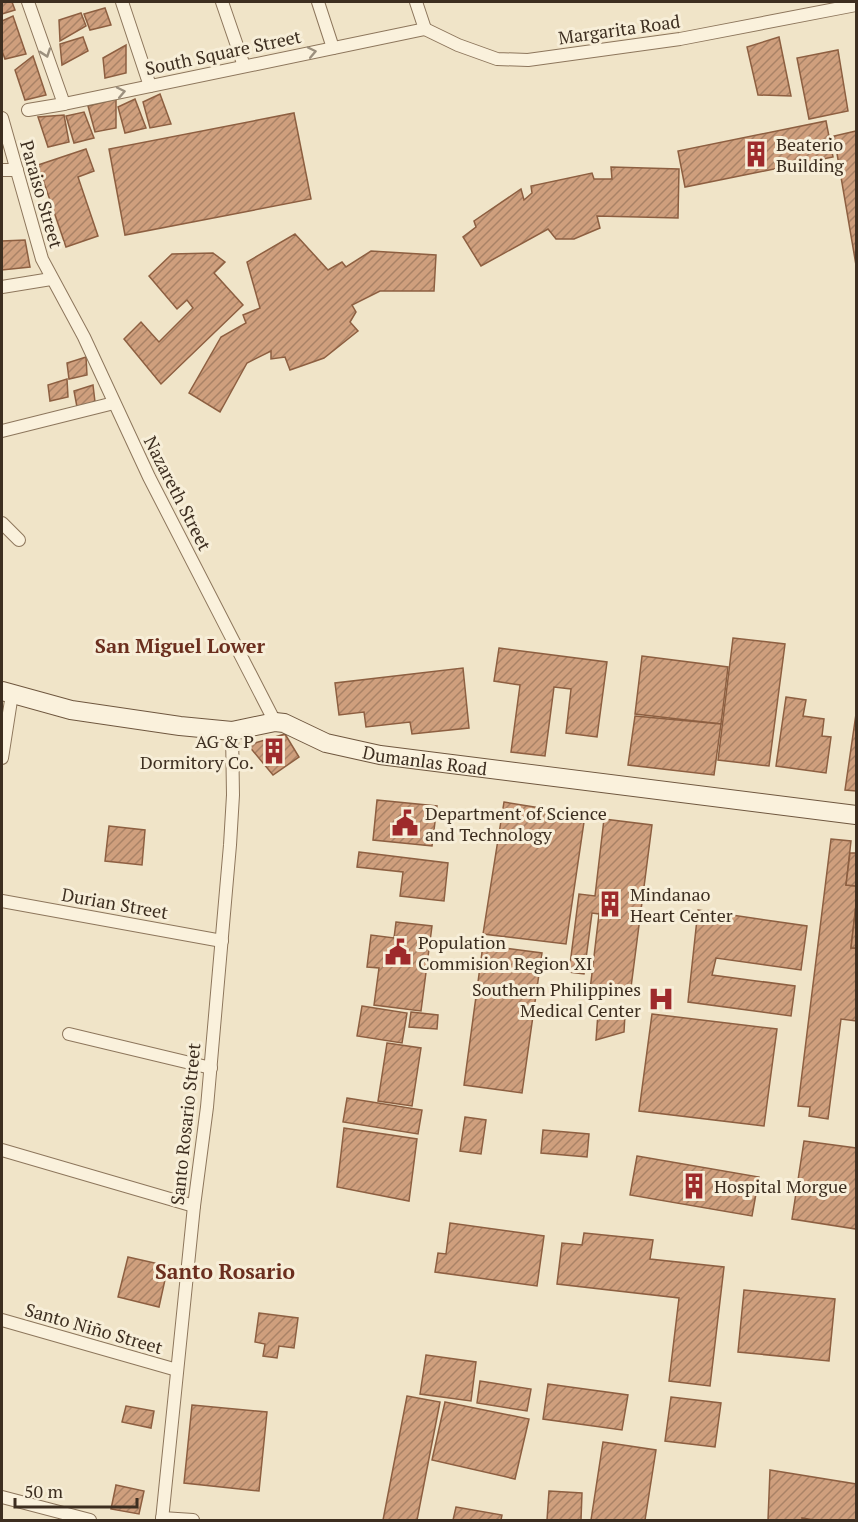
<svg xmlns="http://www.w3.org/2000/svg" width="858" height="1522" font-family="'PT Serif',serif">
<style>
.building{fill:url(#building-hatch);stroke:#8d5f41;stroke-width:1.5}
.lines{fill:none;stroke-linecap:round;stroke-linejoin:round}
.minor-casing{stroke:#8d765c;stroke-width:14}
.secondary-casing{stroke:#6f573f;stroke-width:20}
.minor{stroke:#faf1dc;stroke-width:12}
.secondary{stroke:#faf1dc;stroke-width:18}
.oneway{stroke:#9c907e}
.labels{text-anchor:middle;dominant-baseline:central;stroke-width:6;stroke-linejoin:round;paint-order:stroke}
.street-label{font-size:18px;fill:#3d2e20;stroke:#f7eed8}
.poi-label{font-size:18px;fill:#3d2e20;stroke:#f7eed8;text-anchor:start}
.neighbourhood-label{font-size:20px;font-weight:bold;fill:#6b2e1e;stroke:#f7eed8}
.quarter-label{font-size:21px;font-weight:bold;fill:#6b2e1e;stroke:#f7eed8}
</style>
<defs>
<pattern id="building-hatch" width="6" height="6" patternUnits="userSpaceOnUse" patternTransform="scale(1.5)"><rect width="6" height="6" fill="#cf9f7d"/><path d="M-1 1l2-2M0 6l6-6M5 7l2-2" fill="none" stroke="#a98266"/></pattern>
</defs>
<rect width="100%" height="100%" fill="#f0e4c8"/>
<g class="building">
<path d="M2,2H12L15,10L2,14Z"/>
<path d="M105,8L111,25L90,30L84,14Z"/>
<path d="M81,13L86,26L60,41L59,20Z"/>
<path d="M13,16L26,54L5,59L2,51V21Z"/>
<path d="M83,37L88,51L62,65L60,44Z"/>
<path d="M779,37L791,96L758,95L747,47Z"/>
<path d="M126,45V73L105,78L103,58Z"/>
<path d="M838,50L848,111L809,119L797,58Z"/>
<path d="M33,56L46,95L25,100L15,70Z"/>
<path d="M160,94L171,124L150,128L143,102Z"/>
<path d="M116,99V128L95,132L88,106Z"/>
<path d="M135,99L146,128L125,133L118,107Z"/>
<path d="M84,112L94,138L74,143L66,116Z"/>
<path d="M294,113L311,199L125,235L109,149Z"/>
<path d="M64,115L69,142L48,147L38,117Z"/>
<path d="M826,121L833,157L685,187L678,151Z"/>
<path d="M856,131V265L834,136Z"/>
<path d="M86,149L94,171L78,177L98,236L66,247L38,165Z"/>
<path d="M611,167L679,169L678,218L597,216L600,228L574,239H556L548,229L481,266L463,237L476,227L474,221L521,189L524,200L532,193L531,186L592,173L594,179H612Z"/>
<path d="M295,234L328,270L342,262L346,267L371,251L436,255L434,291H380L352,305L356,312L350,322L358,331L324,358L290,370L285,357L271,359V351L247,363L220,412L189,393L221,337L246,323L243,315L260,308L247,262Z"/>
<path d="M25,240L30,267L2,270V241Z"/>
<path d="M213,253L225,262L214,273L243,305L161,384L124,339L141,322L159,342L193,308L187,300L177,309L149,276L172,254Z"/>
<path d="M86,357L87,375L69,379L67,363Z"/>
<path d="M67,379L68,397L50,401L48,385Z"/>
<path d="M93,385L95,402L77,407L74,391Z"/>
<path d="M733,638L785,644L769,766L718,760Z"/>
<path d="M499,648L607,662L597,737L566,733L571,689L554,687L545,756L511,752L520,685L494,681Z"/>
<path d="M642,656L728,667L721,724L635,714Z"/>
<path d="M463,668L469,728L412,734L410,722L366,727L364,712L339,715L335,683Z"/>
<path d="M786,697L806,700L803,716L824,719L822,736L831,737L826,773L776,766Z"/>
<path d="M856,714V791L845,790Z"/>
<path d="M635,716L721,724L714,775L628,765Z"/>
<path d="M285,734L299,757L273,775L248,745Z"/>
<path d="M377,800L437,806L432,846L373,840Z"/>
<path d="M504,802L585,815L566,944L483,934Z"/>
<path d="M604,819L652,825L630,995L590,990L599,914L592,913L584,974L569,972L579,894L595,896Z"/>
<path d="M109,826L145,830L142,865L105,861Z"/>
<path d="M831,839L851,841L846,885L856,886V905L851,948H856V1021L841,1019L828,1119L809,1116L810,1107L798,1106Z"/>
<path d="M359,852L448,863L444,901L400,896L403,872L357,867Z"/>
<path d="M850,853H856V886L846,885Z"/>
<path d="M856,905V948H851Z"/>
<path d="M698,910L807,926L801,970L716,958L712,975L795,986L791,1016L688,1002Z"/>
<path d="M396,922L432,926L421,1011L374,1005L379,968L367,967L371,935L394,938Z"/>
<path d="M483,945L542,953L522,1093L464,1085Z"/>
<path d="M362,1006L407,1013L402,1043L357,1036Z"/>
<path d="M411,1012L438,1015L437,1029L409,1027Z"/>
<path d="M598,1013L625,1014L624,1032L596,1040Z"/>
<path d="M652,1014L777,1029L764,1126L639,1111Z"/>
<path d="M387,1043L421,1048L412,1106L378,1101Z"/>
<path d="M347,1098L422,1110L418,1134L343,1122Z"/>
<path d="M465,1117L486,1120L481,1154L460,1151Z"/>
<path d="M344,1128L417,1139L409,1201L337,1187Z"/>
<path d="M543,1130L589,1134L587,1157L541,1153Z"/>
<path d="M804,1141L856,1148V1229L792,1219Z"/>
<path d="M637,1156L759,1177L752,1216L630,1195Z"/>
<path d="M450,1223L544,1236L537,1286L435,1272L438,1253L446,1254Z"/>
<path d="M584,1233L653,1240L650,1259L724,1267L710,1386L669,1381L679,1298L557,1284L562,1243L582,1245Z"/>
<path d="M128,1257L168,1266L159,1307L118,1297Z"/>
<path d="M744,1290L835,1299L829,1361L738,1352Z"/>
<path d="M259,1313L298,1318L294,1348L279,1346L277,1358L263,1356L265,1344L255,1342Z"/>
<path d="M426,1355L476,1362L471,1401L420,1394Z"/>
<path d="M480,1381L531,1389L527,1411L477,1403Z"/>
<path d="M548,1384L628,1395L622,1430L543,1419Z"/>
<path d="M407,1396L440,1402L417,1520H383Z"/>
<path d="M671,1397L721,1403L715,1447L665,1441Z"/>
<path d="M445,1402L529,1419L515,1479L432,1460Z"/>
<path d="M192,1405L267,1412L259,1491L184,1483Z"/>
<path d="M126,1406L154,1411L151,1428L122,1422Z"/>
<path d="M603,1442L656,1450L645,1520H591Z"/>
<path d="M770,1470L856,1484V1520H814L802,1518V1520H768Z"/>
<path d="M116,1485L144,1491L139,1514L111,1509Z"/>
<path d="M549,1491L582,1493L581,1520H547Z"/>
<path d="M456,1507L502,1515L501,1520H453Z"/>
</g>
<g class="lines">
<g class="minor-casing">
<g id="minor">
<path d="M28,2L64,104"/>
<path d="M122,2L150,86"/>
<path d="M222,2L244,66"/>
<path d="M318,2L333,48"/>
<path d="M416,2L425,29"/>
<path d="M425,29L458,45L497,59L528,60L680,39L856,5"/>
<path d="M28,110L64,104L425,29"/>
<path d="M2,118L42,259L84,337L149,477L275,722"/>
<path d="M2,170H17"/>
<path d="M2,287L51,279"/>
<path d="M2,431L114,403"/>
<path d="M2,523L19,540"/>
<path d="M2,758L12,694"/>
<path d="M2,901L222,941"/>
<path d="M69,1034L211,1068"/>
<path d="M2,1150L194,1206"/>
<path d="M2,1320L177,1370"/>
<path d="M2,1497L90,1520"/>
<path d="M162,1518L193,1520"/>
<path d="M162,1520L194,1206L207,1107L230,845L233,795L232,731"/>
</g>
</g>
<g class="secondary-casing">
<g id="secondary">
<path id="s1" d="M2,691L71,710L180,726L232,731L275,722L284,723L326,743L380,755L856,815"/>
</g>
</g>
<use href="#minor" class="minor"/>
<use href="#secondary" class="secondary"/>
</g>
<defs><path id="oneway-chevron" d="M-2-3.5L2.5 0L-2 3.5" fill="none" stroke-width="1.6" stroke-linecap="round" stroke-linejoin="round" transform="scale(1.5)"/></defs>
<g class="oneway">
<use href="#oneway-chevron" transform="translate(312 52) rotate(-12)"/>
<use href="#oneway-chevron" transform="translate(46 53) rotate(71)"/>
<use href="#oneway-chevron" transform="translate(121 92) rotate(-12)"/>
</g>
<defs>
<g id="building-bare" transform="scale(2.07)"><path d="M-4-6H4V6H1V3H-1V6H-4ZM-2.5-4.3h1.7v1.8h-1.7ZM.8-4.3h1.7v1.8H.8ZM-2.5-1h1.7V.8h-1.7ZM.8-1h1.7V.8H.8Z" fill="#9e2a2b" stroke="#f7eed8" stroke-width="2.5" paint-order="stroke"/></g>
<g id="civic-bare" transform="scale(2.07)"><path d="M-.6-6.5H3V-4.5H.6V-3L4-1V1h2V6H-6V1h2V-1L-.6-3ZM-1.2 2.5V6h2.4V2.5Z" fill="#9e2a2b" stroke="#f7eed8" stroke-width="2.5" paint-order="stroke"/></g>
<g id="hospital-bare" transform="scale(2.07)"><path d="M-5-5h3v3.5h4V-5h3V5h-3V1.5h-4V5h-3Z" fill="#9e2a2b" stroke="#f7eed8" stroke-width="2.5" paint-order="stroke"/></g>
</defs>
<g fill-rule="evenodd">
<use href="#building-bare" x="756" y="154"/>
<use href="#building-bare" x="274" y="751"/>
<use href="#civic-bare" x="405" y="823"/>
<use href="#building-bare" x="610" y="904"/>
<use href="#civic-bare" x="398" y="952"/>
<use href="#hospital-bare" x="661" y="999"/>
<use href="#building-bare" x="694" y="1186"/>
</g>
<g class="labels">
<g class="street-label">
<text transform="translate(619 29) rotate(-8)">Margarita Road</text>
<text transform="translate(223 52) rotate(-12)">South Square Street</text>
<text transform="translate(42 194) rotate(74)">Paraiso Street</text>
<text transform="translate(178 493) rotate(63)">Nazareth Street</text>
<text stroke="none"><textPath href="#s1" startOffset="434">Dumanlas Road</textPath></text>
<text transform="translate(115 903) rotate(10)">Durian Street</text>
<text transform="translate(185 1124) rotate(-84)">Santo Rosario Street</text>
<text transform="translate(94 1328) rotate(16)">Santo Niño Street</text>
</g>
<g class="poi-label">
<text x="776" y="144">Beaterio<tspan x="776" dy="21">Building</tspan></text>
<text x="254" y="741" text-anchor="end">AG &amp; P<tspan x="254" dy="21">Dormitory Co.</tspan></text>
<text x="425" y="813">Department of Science<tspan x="425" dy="21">and Technology</tspan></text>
<text x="630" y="894">Mindanao<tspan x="630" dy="21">Heart Center</tspan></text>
<text x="418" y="942">Population<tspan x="418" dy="21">Commision Region XI</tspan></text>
<text x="641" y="989" text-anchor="end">Southern Philippines<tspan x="641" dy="21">Medical Center</tspan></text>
<text x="714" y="1186">Hospital Morgue</text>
</g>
<g class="neighbourhood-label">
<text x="180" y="645">San Miguel Lower</text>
</g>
<g class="quarter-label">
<text x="225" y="1271">Santo Rosario</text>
</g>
</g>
<rect width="858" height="1522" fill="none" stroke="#3d2e20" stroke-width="6"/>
<path d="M15 1498v9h122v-9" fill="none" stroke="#3d2e20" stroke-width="3"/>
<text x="24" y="1498" font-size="18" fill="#3d2e20" stroke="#f7eed8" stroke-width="4.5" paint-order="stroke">50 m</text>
</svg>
